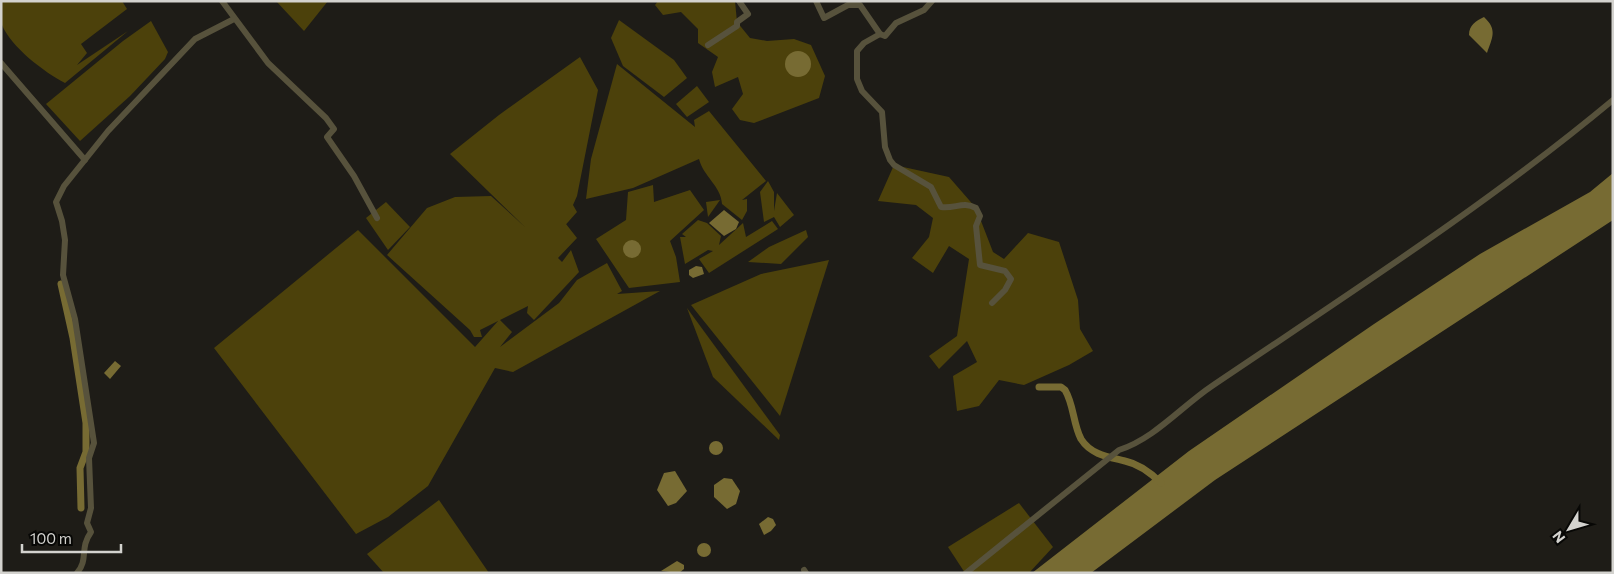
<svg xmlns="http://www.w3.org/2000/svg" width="1614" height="574" font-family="Commissioner,sans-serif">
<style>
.green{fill:#4c410b}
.water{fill:#776b33}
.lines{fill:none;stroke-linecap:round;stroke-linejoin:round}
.canal{stroke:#776b33;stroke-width:7}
.minor{stroke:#57523c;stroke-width:6}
</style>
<rect width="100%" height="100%" fill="#1e1c17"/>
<g class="green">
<path d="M1,1H122L127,9L81,44L87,53L77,65L128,31L65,83C44,72 11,47 2,25C0,19 1,8 1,1Z"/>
<path d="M276,1H328L304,31Z"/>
<path d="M658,1H735L737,22L750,38L767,41L794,39L811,45L825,76L819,98L754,123L740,120L732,109L743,94L738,77L715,87L712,72L718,57L698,43V29L681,12L663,15L655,5Z"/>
<path d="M619,20L674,60L687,78L664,97L623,66L611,38Z"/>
<path d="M151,21L168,52L165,59L130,96L80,141L46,104L123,41Z"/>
<path d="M580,57L598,90L577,196L573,205L577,212L561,230L566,224L577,238L558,258L562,262L571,250L579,272L534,320L527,313L528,306L500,320L512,332L500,347L559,303L577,280L607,263L622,291L617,294L660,291L513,372L495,368L428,486L388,517L356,534L214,348L358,230L475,347L498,321L480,330L482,337H474L470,330L387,255L427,208L455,197L491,196L525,227L450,154L499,115Z"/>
<path d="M617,64L695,127L694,120L709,111L766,181L742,200L747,199V211L742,220L722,204C721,186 703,176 699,159L633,188L586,199L591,159Z"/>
<path d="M697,86L709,102L687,117L676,104Z"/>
<path d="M894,165L949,177L976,208L993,252L1004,259L1028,233L1059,242L1078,300L1080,329L1093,351L1069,365L1024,385L999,380L979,406L957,411L953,376L977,362L967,341L939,369L929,356L957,336L969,259L949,246L933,273L912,258L929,237L933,218L916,205L878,201Z"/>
<path d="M768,181L774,192V211L777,193L794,215L780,227L774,217L764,222L760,192Z"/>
<path d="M653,185L654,202L690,190L704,210L670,241L676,257L680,282L629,288L596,239L626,220L628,192Z"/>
<path d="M720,200L708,217L706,202Z"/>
<path d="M386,202L410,227L388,250L366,218Z"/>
<path d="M698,220L707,223L721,236L719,245L743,223L746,237L772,221L778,229L709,273L699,259L713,251L708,250L685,264L680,237H686L682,234Z"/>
<path d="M806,230L808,237L781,264L748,262L769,247Z"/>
<path d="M829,260L780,416L691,305L761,274Z"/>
<path d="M687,308L780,435L779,440L713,377Z"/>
<path d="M439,500L489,573H384L367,554Z"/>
<path d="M1019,503L1053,547L1029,573H965L948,547Z"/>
</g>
<g class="water">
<path d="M1484,17C1498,30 1492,38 1487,53L1469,35C1469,25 1476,21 1484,17Z"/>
<circle cx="798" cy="64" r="13"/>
<path d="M1613,173V220L1215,480L1091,573H1032L1189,451L1374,324L1480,254L1590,192Z"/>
<path d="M724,210L739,222L736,229L724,236L709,223Z"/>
<circle cx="632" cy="249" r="9"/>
<path d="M696,266L702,267L704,274L693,278L689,275V270Z"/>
<path d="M115,361L121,366L110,379L104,373Z"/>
<circle cx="716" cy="448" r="7"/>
<path d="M675,471L687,491L676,503L668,506L657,490L664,473Z"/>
<path d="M724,478L732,479L740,491L736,504L727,509L714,497V485Z"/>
<path d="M768,517L773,519L776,525L771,531L764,535L759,524Z"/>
<circle cx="704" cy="550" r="7"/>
<path d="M677,561L684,565V569L679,573L661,571Z"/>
</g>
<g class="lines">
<g class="canal">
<path d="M61,284L73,338L86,423V452L80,468L81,508"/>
<path d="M1039,387H1061L1065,390C1074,405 1073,424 1081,439C1091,455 1109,457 1125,461C1139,464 1151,473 1161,483"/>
</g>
<g class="minor">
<path d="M222,1L268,63L326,118L334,129L327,137L354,176L377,218"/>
<path d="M816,1L824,18L848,5H860L880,34"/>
<path d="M932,1L924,10L896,23L885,36L880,34L864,43L857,51V79L862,91L882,112L885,147L890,160L894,165L931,187L941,207C955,209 963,201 976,208L980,216L976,226L980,265L1005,271L1011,279L1005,290L992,303"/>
<path d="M708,45L737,26V22L748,14L739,1"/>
<path d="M1,63L85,160"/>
<path d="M804,570L806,573"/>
<path d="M77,573C89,559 79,549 91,532L87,523L91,508L89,458L94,443L75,319L63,275L65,240L62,221L56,202L64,186L108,131L195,39L234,19"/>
<path d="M966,573L1119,450C1154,439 1182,406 1212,386C1348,294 1487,205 1613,100"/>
</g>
</g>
<rect width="1614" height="574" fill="none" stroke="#d3d2ce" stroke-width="5"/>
<g transform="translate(1569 529) rotate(232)" stroke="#070705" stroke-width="4" paint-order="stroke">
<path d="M0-4L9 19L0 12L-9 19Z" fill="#d3d2ce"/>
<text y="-8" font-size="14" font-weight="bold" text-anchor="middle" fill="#d3d2ce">N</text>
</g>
<path d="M22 544v8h99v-8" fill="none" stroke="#d3d2ce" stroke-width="2.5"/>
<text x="30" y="544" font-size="15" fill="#d3d2ce" stroke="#070705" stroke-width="4" paint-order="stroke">100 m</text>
</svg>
